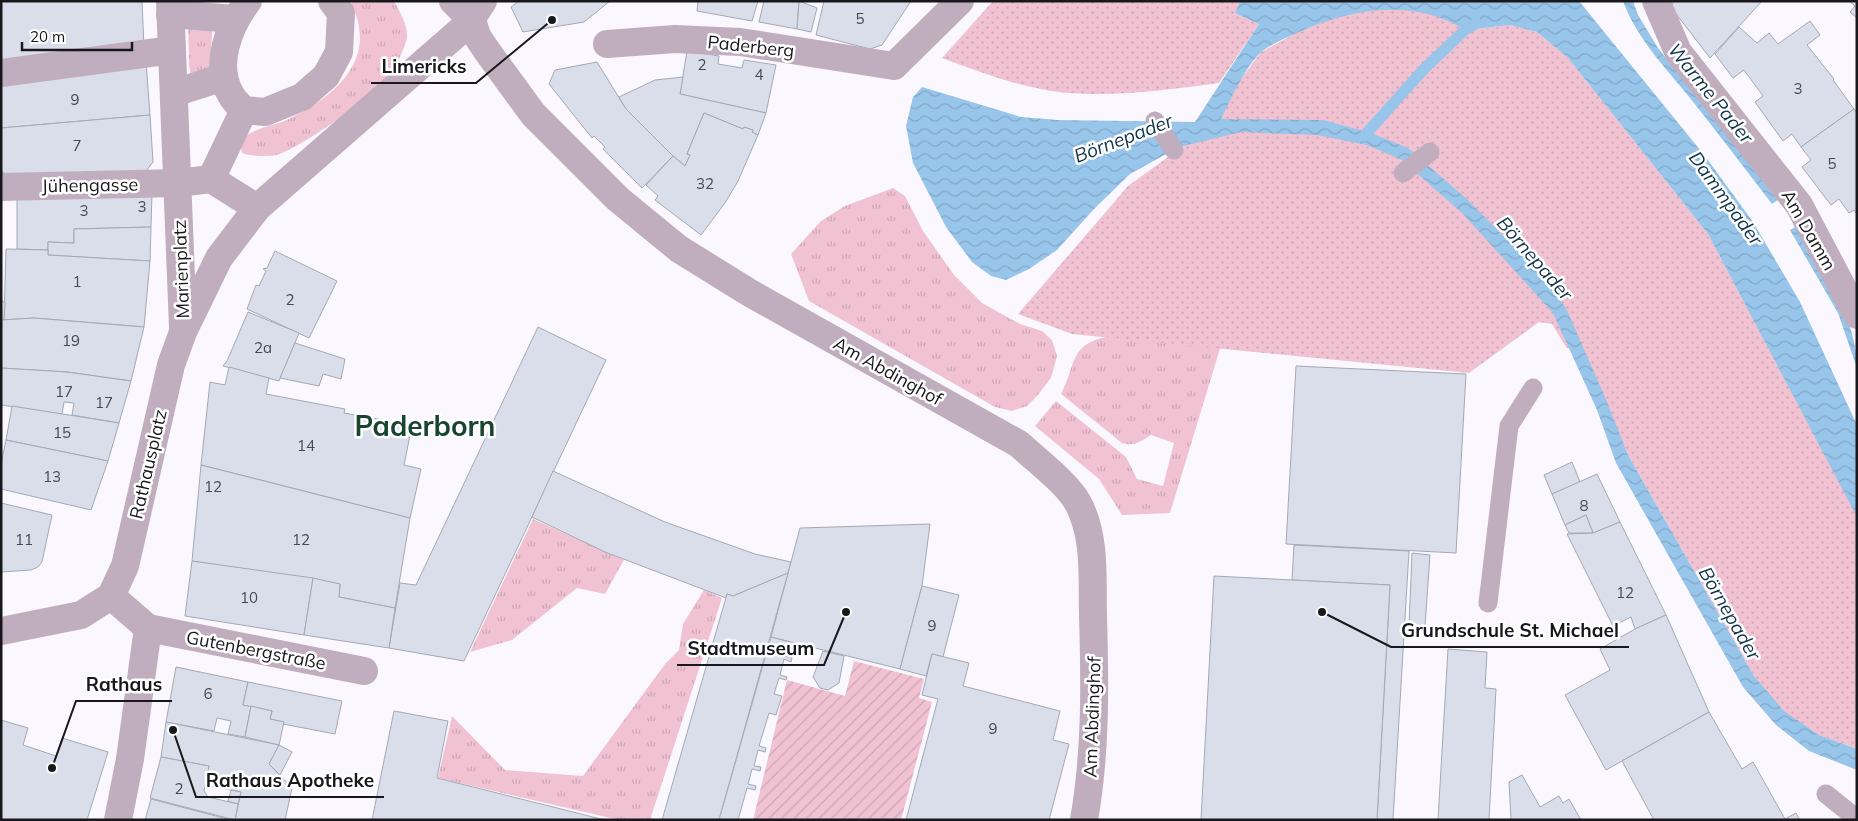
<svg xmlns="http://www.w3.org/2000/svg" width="1858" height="821" font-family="Mulish,sans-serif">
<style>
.grass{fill:url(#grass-tufts)}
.park{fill:url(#park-dots)}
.garden{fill:url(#garden-furrows)}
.water{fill:url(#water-waves)}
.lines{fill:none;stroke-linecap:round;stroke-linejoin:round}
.stream{stroke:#98c5ea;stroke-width:11}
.building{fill:#dadeeb;stroke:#a4a8b5}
.lane{stroke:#c0aebf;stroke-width:19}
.street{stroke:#c0aebf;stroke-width:28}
.labels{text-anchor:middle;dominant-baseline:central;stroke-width:5;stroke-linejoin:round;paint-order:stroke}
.number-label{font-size:15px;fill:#48494f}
.street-label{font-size:18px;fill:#18171b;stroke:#fff}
.water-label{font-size:19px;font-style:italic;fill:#11344d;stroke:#fff}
.town-label{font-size:28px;font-weight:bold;fill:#184430;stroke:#fff}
.leader{fill:none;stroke:#18171b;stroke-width:2}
.callout-dot{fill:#18171b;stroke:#fff;stroke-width:2}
.callout-label{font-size:19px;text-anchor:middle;font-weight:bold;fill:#18171b;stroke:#fff;stroke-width:5;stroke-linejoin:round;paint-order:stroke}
</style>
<defs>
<pattern id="grass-tufts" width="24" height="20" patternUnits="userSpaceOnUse" patternTransform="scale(1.25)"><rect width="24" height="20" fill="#f0c2d2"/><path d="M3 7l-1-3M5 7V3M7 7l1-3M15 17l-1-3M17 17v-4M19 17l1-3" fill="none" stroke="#cda6b4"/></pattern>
<pattern id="park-dots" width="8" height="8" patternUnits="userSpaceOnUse" patternTransform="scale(1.25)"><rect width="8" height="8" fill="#f0c2d2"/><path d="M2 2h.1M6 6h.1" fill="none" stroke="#cda6b4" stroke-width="1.8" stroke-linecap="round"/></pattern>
<pattern id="garden-furrows" width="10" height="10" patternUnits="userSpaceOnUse" patternTransform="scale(1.25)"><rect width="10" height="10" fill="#f0c2d2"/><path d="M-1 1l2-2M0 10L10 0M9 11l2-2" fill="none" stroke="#cda6b4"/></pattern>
<pattern id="water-waves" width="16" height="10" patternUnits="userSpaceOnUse" patternTransform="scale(1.25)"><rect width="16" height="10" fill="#98c5ea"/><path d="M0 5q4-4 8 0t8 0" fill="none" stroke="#82a8c8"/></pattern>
</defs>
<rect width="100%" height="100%" fill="#faf8fe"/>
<g class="grass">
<path d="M351,1H394C400,12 407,24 407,36C408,42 393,72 388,78C374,96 298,150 276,155C265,157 252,156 242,153L240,142C252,127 270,127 287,120C323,103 367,72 359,27C358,18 353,9 351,1Z"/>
<path d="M188,21L213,22L209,76L192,81L189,65Z"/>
<path d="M893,188L905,196L923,231L954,275L982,303L1020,324L1042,331L1052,340L1057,356L1051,378L1037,396L1027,406L1012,411L995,407L809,301L791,254L821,221L845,206Z"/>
<path d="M1111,336L1222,342L1170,513L1122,515L1099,479L1035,426L1056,401L1126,457L1137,479L1163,486L1174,443L1151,435C1141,441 1134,447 1122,443L1061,394C1077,363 1069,343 1111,336Z"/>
<path d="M533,519L624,560L605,594L577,588L512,640L470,652Z"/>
<path d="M704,590L722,598L650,820H619L438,778L452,716L505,770L583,776L665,664L679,650L683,624Z"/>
</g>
<g class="park">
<path d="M993,1H1240L1235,13L1259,24L1219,83C1166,90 1112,98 1059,92C1018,87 980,72 942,58Z"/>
<path d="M1384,4C1417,6 1440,7 1465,30L1510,25L1537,32L1568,58L1708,234L1857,516V749L1819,735L1783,711L1754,676L1628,455L1585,357L1566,347L1552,324L1539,322L1469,373L1072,334L1018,314L1128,186L1201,133L1261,52L1298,32L1347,12Z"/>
</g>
<path class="garden" d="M854,661L924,679L919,698L932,702L901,820H753L787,680L845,696Z"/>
<g class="water">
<path d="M1240,1H1579L1705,156L1753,222L1800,302L1857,425V517L1708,234L1568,58L1537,32L1510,25L1465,30C1418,0 1360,7 1308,28C1295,34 1270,44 1260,53C1243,71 1232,97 1221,119L1323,120L1371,133L1408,148L1468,200L1536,269L1566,308L1608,404L1628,455L1754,676L1784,711L1819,735L1857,749V770L1809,751L1776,725L1743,687L1616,463L1597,410L1553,313L1463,214L1402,160L1367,145L1317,135L1241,132L1179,147L1130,174L1094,209L1057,250L1029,269L1006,280L991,276L972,262L946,227L913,163L906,126L913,97L922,87L1021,117L1058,120L1195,122L1259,24L1235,13Z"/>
<path d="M1623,1H1633L1638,15L1658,48L1779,199L1772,204C1745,169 1718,133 1690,98C1665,67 1637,39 1623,1Z"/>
<path d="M1797,226C1821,269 1857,317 1857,368L1838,313L1790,230Z"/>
</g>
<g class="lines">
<path class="stream" d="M1364,136L1424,69L1465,30L1477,23"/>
</g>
<g class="building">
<path d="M1,1H142L144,47L71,50V54L1,61Z"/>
<path d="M519,1H610L584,22L523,32L511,7Z"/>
<path d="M698,1H758L752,21L697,11Z"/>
<path d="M764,1H799L797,29L759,22Z"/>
<path d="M799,1L817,8L811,32L797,29Z"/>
<path d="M824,1H911L882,45L870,49L816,35Z"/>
<path d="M1675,1H1762L1710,58L1670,6Z"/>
<path d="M1849,1H1857V18L1850,12L1855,6Z"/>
<path d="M1810,21L1820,35L1807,45L1834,79L1833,80L1854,109L1801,147L1792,134L1783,141L1755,102L1763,96L1744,70L1733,78L1715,54L1739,27L1757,43L1769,33L1778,44Z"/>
<path d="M687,51L719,56L718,64L742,68L744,60L776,65L766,113L680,94Z"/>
<path d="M146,61L150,115L1,128V83Z"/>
<path d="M597,62L626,109L673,156L642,188L603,149L605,147L594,136L592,138L549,84L555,70Z"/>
<path d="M683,77L680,94L766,113L758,135L752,132L753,130L744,127L743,129L704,113L687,154L690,155L685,166L673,156L626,109L619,97L655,80Z"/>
<path d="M1854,109L1857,113V214L1854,210L1849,213L1839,199L1831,205L1802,167L1811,160L1801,147Z"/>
<path d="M704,113L743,129L744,127L753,130L752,132L758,135L738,181L725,203L701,235L655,200L658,196L646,185L673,156L685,166L690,155L687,154Z"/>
<path d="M150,115L153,162L146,171L12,176L1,172V128Z"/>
<path d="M17,193H152L151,227L74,229V243L48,242V250L17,249Z"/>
<path d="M151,227L150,261L48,255V242L74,243V229Z"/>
<path d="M6,249L48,250V255L150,261L144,327L34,318L4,320Z"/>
<path d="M275,251L337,281L309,338L247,309L256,285L259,286L266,271L263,269L267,268Z"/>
<path d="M1,301L5,302L4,320H1Z"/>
<path d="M248,312L299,333L279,381L223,366L227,361Z"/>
<path d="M34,318L144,327L131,381L67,372L1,368V320Z"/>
<path d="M538,327L606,360L464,661L389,648L400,583L416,585Z"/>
<path d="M295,343L345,359L341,379L323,374L319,386L280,378Z"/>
<path d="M1296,366L1466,374L1456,553L1286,544Z"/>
<path d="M229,367L269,378L266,394L345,409L344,413L412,425L404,465L421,469L410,518L201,465L210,382L225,385Z"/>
<path d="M1,368L67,372L131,381L119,423L72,415L74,403L64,402L62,414L1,405Z"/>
<path d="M12,406L119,423L108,461L6,440Z"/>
<path d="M6,440L108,461L91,510L1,489V464Z"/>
<path d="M1572,462L1580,482L1552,494L1544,475Z"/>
<path d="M201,465L410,518L395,608L339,597L340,584L192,561Z"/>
<path d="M553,471L665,522L755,554L791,562L788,573L733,596L727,594L726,598L605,552L532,517Z"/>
<path d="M1597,474L1620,522L1593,533L1586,515L1565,525L1552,494Z"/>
<path d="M1,503L52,515L42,562L38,567L31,570L1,572Z"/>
<path d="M1586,515L1593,533H1569L1565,525Z"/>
<path d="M1620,522L1666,615L1635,629L1631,617L1613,626L1567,534L1593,533Z"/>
<path d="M930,524L922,586L900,669L771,637L800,528Z"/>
<path d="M1294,545L1409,551L1393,820H1377L1390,585L1292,580Z"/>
<path d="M1412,553L1430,555L1425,626H1409Z"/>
<path d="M192,561L313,578L304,635L185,616Z"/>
<path d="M788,573L719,820H662L727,594L733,596Z"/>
<path d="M1214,576L1390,585L1377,820H1201Z"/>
<path d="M313,578L340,584L339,597L395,608L389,648L304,635Z"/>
<path d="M922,586L959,595L943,657L932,654L926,676L900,669Z"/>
<path d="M1666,615L1709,712L1606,770L1565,695L1610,670L1600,649L1635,629Z"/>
<path d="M771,637L790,642L785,656L792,658L791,662L784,659L780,675L787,677L786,680L779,678L774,694L782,696L776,715L769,713L759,746L766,748L765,752L758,750L754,766L761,767L760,771L752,769L748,784L756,786L755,790L747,788L738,820H719Z"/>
<path d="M1448,649L1487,652L1485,688L1496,689L1489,820H1438Z"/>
<path d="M823,651L844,656L839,683L828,690L820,688L813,677Z"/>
<path d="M932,654L969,663L963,686L1060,711L1053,740L1069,744L1049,820H906L938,699L922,695Z"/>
<path d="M176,667L248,682L243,705L251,706L245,737L228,734L231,721L217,718L214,731L166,722Z"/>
<path d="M248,682L342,701L335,734L283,724L284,722L270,719L272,711L243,705Z"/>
<path d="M251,706L272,711L270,719L284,722L279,745L245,737Z"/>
<path d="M394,711L448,721L437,778L605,820H372Z"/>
<path d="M1709,712L1742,769L1753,762L1785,819L1796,813L1800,820H1654L1622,761Z"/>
<path d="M1,720L28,728L23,745L56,756L62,738L108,752L87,820H1Z"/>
<path d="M166,722L279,745L269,764L292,788L285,820H235L241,792L205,785L209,766L161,757Z"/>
<path d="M279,745L292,752L280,775L269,764Z"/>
<path d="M161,757L209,766L204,791L208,797L238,804L235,820L150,798Z"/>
<path d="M1522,775L1540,807L1559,796L1563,803L1569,799L1581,820H1511L1509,782Z"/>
<path d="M231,790L241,792L238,804L228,801Z"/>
<path d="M151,799L231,820H145Z"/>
</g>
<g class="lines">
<g class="lane">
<path d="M1155,121L1174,150"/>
<path d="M1403,173L1430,152"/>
<path d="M1488,603L1509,426L1533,388"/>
<path d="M1826,794L1857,819"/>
</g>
<g class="street">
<path d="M170,1L183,327"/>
<path d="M248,1C229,26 213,65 231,95C234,101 240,106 244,110L265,112L302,97L326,76L339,52L341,13L332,1"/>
<path d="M453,1L472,20L477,36L487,51L533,114L618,199L679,249L750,293L1019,444C1036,460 1067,483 1078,503C1096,537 1092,577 1093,615C1095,684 1096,752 1084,820"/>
<path d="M1656,1L1678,52L1799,205L1857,315"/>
<path d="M170,14L235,19"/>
<path d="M607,44L675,39L740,42L894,66L960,1"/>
<path d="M1,73L172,50"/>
<path d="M174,93L224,77"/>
<path d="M211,179L244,110"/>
<path d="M1,187L178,183L211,179L257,208"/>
<path d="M111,596L148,628L130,759L118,820"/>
<path d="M148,628L364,671"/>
<path d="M1,631L81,615L111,596L125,566L171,365L183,332L219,258L257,208L468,24L483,1"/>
</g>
</g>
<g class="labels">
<g class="number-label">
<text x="860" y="18">5</text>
<text x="702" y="64">2</text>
<text x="759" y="74">4</text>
<text x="1798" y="88">3</text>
<text x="75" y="99">9</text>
<text x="77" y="145">7</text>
<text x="1832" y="163">5</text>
<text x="705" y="183">32</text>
<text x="142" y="206">3</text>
<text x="84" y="210">3</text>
<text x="77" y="281">1</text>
<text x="290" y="299">2</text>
<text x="71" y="340">19</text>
<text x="263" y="347">2a</text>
<text x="64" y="391">17</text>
<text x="104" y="402">17</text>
<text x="62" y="432">15</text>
<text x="306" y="445">14</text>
<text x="52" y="476">13</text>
<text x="213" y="486">12</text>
<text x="1584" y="505">8</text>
<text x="24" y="539">11</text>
<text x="301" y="539">12</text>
<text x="1625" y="592">12</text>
<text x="249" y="597">10</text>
<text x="932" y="625">9</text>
<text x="208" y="693">6</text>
<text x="993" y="728">9</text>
<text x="179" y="788">2</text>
</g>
<g class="street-label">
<text transform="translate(751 46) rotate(6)">Paderberg</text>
<text transform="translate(90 185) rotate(-1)">Jühengasse</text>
<text transform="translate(1809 230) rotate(60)">Am Damm</text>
<text transform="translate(181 269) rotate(-92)">Marienplatz</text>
<text transform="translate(888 371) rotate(29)">Am Abdinghof</text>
<text transform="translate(148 464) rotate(-77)">Rathausplatz</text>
<text transform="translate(256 650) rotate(11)">Gutenbergstraße</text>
<text transform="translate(1092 717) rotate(-88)">Am Abdinghof</text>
</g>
<g class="water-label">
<text transform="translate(1711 93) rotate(51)">Warme Pader</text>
<text transform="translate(1123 138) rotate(-21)">Börnepader</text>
<text transform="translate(1726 198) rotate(54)">Dammpader</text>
<text transform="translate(1535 258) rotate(49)">Börnepader</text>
<text transform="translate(1730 613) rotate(60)">Börnepader</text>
</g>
<g class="town-label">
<text x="425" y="425">Paderborn</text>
</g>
</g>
<path class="leader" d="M552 20L476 83H371M1322 612L1391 647H1629M846 612L824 665H677M52 768L76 701H172M173 730L196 797H384"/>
<g class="callout-dot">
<circle cx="552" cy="20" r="5"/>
<circle cx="1322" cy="612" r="5"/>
<circle cx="846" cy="612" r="5"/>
<circle cx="52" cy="768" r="5"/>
<circle cx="173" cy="730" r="5"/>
</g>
<g class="callout-label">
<text x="424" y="73">Limericks</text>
<text x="1510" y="637">Grundschule St. Michael</text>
<text x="751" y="655">Stadtmuseum</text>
<text x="124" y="691">Rathaus</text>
<text x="290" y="787">Rathaus Apotheke</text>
</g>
<rect width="1858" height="821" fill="none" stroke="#18171b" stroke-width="5"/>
<path d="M22 42v8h110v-8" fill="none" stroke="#18171b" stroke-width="2.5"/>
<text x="30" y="42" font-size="15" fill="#18171b" stroke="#ffffff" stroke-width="4" paint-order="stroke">20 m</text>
</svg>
